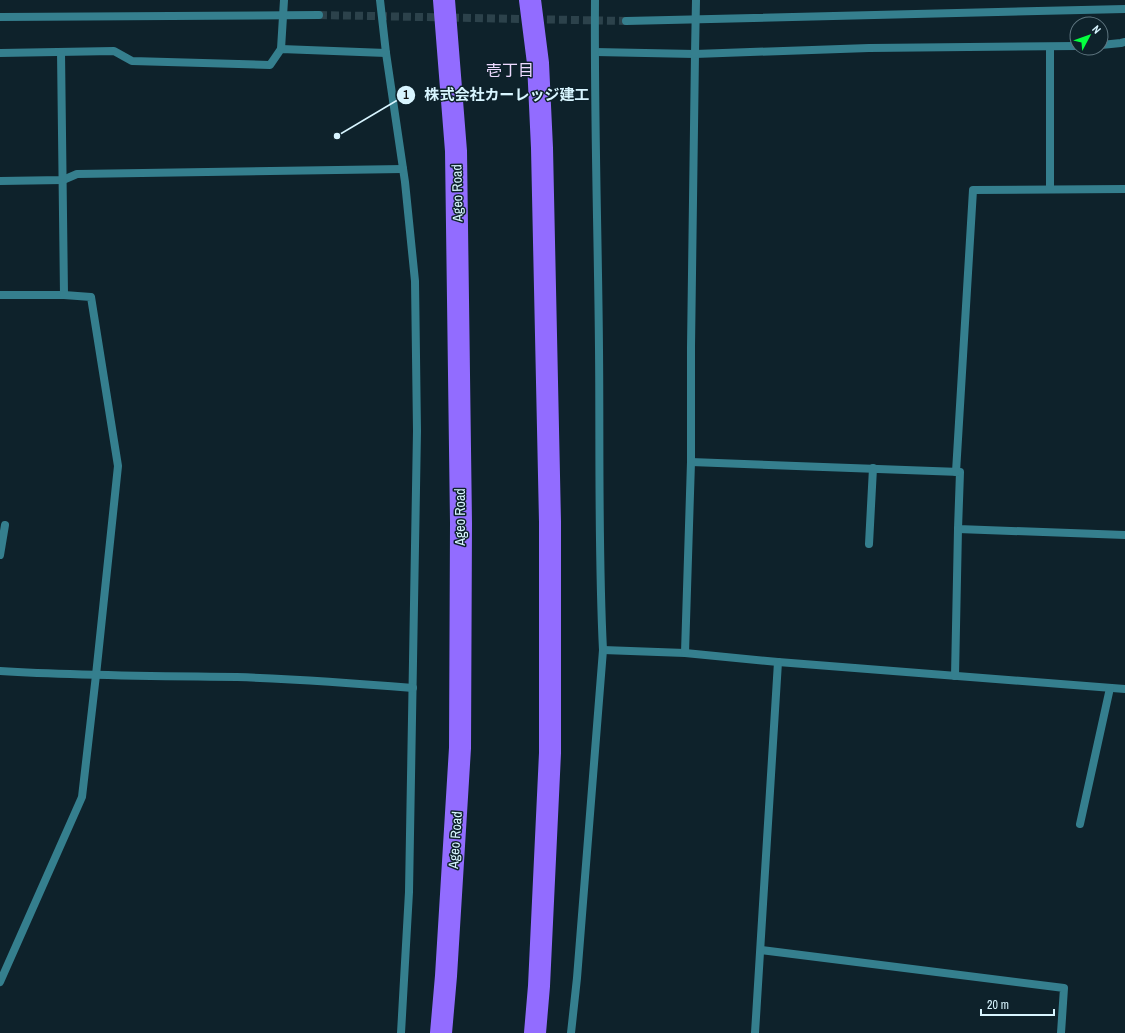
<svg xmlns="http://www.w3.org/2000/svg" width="1125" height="1033" font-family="'Archivo Narrow','Noto Sans JP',sans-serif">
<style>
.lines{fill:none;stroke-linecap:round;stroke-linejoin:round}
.tertiary-tunnel{stroke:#2c424b;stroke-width:8;stroke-dasharray:8 4;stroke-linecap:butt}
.minor{stroke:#357f8e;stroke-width:8}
.tertiary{stroke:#357f8e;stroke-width:8}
.trunk{stroke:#926cff;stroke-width:22}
.minor-bridge{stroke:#357f8e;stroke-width:8}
.labels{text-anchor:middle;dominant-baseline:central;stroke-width:3;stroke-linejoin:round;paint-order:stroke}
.street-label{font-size:14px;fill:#d8f5ff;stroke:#0e222b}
.quarter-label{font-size:16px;fill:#eddaff;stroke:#0e222b}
.leader{fill:none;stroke:#d8f5ff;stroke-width:1.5}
.callout-dot{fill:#d8f5ff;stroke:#0e222b;stroke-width:1.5}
.mark-label{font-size:12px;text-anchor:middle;font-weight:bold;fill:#111}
.callout-label{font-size:15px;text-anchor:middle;font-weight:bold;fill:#d8f5ff;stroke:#0e222b;stroke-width:3;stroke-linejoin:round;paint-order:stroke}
</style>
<rect width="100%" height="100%" fill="#0e222b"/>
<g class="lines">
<path class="tertiary-tunnel" d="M319,15L626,21"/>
<g class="minor">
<path d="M380,0L386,53L405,182L415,281L417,431L409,892L401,1033"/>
<path d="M1101,45L1121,43L1125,42"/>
<path d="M1050,47V189"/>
<path d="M595,52L695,54L869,48L1077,46"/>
<path d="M0,53L114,51L132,61L270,65L281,49L386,53"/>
<path d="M0,181L63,180L77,174L403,169"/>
<path d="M0,295H64L61,52"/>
<path d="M691,462L960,472L958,529L1125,535"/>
<path d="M956,472L973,190L1125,189"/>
<path d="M869,544L873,468"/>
<path d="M0,555L5,525"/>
<path d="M603,650L685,653L778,662L1125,689"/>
<path d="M685,653L691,462V347L695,54"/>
<path d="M0,671C79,676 158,676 237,677C296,679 354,683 413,688"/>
<path d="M955,676L958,529"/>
<path d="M1080,824L1110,688"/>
<path d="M761,950L1064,988L1061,1033"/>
<path d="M0,982L82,797L96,675L118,466L91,297L64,295"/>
<path d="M571,1033L577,978L603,650C598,550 600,449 599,349C598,233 594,116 595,0"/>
<path d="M755,1033L778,662"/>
</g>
<g class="tertiary">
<path d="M0,17L319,15"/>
<path d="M626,21L1125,9"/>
</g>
<g class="trunk">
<path d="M530,0L538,63L542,148L550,522V753L539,986L535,1033"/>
<path d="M441,1033L446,976L460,748L461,523L456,151L444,0"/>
</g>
<g class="minor-bridge">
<path d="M281,49L284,0"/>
<path d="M695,54L696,0"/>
</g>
</g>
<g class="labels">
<g class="street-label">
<text transform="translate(457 193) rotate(-91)">Ageo Road</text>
<text transform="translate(460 517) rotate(-90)">Ageo Road</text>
<text transform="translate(455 840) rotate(-86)">Ageo Road</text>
</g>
<g class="quarter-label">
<text x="510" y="70">壱丁目</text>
</g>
</g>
<path class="leader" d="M337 136L406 95"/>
<g class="callout-dot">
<circle cx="337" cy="136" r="4"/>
<circle cx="406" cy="95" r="10"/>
</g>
<g class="mark-label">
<text x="406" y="99">1</text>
</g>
<g class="callout-label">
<text x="507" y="100">株式会社カーレッジ建工</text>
</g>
<g transform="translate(1089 36) rotate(49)"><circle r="19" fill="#0e222b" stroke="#5f7680"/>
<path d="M0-3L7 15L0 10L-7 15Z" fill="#04ff3f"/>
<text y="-6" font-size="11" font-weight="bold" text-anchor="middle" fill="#d8f5ff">N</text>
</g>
<path d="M981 1009v6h73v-6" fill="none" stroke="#d8f5ff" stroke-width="2"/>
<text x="987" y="1009" font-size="12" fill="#d8f5ff" stroke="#0e222b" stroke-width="3" paint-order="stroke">20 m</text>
</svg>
